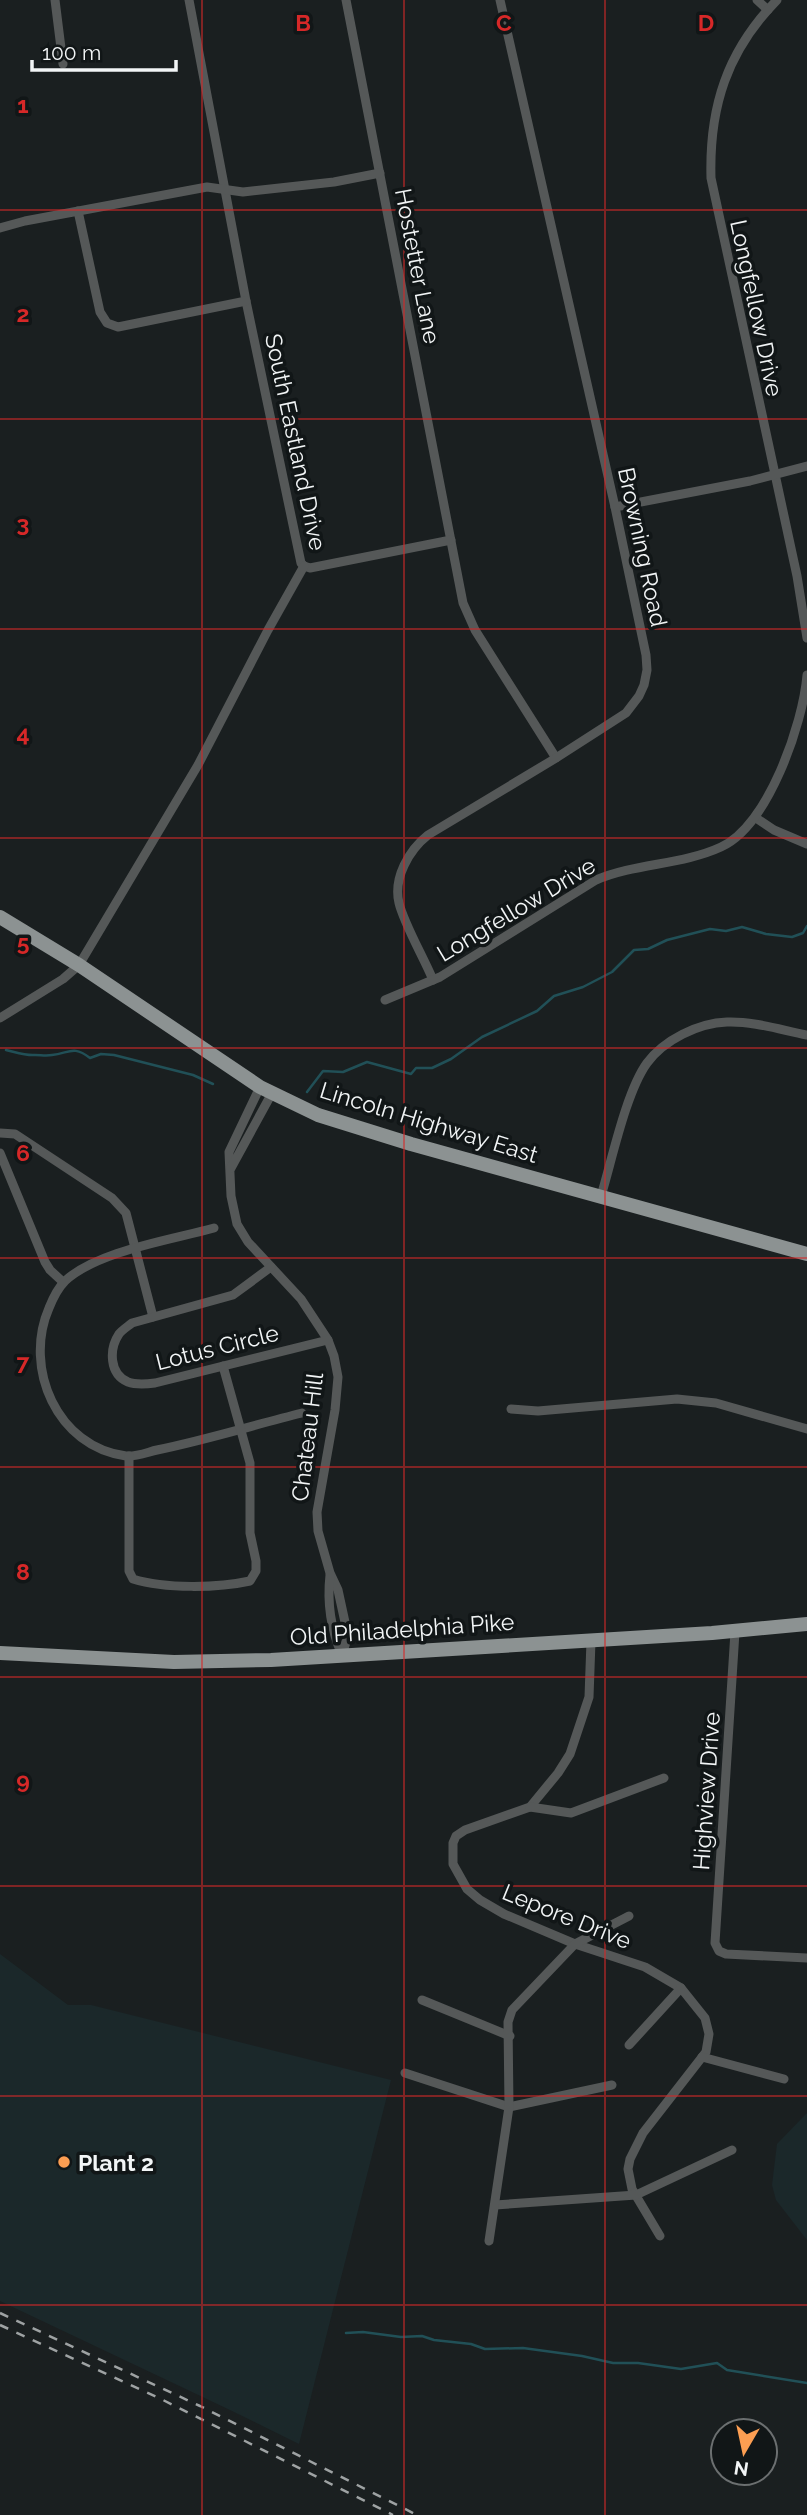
<svg xmlns="http://www.w3.org/2000/svg" width="807" height="2515" font-family="Raleway,sans-serif">
<style>
.built{fill:#1b282a}
.lines{fill:none;stroke-linecap:round;stroke-linejoin:round}
.stream{stroke:#215057;stroke-width:2.5}
.minor{stroke:#555858;stroke-width:9}
.primary{stroke:#8c9292;stroke-width:14}
.rail{stroke:#9ea2a3;stroke-width:2.5;stroke-dasharray:9 9;stroke-linecap:butt}
.grid{fill:none;stroke:#d62828;stroke-width:2;stroke-opacity:0.55}
.poi-dot{fill:#fc9e52;stroke:#111617;stroke-width:2.5}
.labels{text-anchor:middle;dominant-baseline:central;stroke-width:7;stroke-linejoin:round;paint-order:stroke}
.street-label{font-size:23px;fill:#f2f5f6;stroke:#111617}
.poi-label{font-size:23px;font-weight:bold;fill:#f2f5f6;stroke:#111617;text-anchor:start}
.grid-label{font-size:23px;text-anchor:middle;font-weight:bold;fill:#d62828;stroke:#111617;stroke-width:7;stroke-linejoin:round;paint-order:stroke}
</style>
<rect width="100%" height="100%" fill="#1a1f20"/>
<g class="built">
<path d="M0,1954L68,2005H91L391,2080L299,2444L230,2410L0,2301Z"/>
<path d="M807,2113V2240L776,2200L772,2185L777,2144Z"/>
</g>
<g class="lines">
<g class="stream">
<path d="M6,1050C15,1052 26,1056 35,1055C41,1055 46,1056 52,1055C70,1053 73,1045 90,1058L101,1054L114,1055L193,1075L213,1084"/>
<path d="M307,1092L323,1071L343,1072L367,1062L411,1074L416,1068H432L451,1059L482,1037L537,1011L554,996L583,987L612,972L634,950L648,949L667,940L710,929L726,931L742,927L766,934L792,937L803,933L807,926"/>
<path d="M346,2333L363,2332L401,2337L422,2336L434,2340L471,2344L485,2349L523,2348L582,2356L613,2363H638L681,2369L717,2363L727,2370L807,2383"/>
</g>
<g class="minor">
<path d="M55,0L63,64"/>
<path d="M189,0L246,301L301,563L304,566"/>
<path d="M346,0L463,603L475,630L556,758"/>
<path d="M757,0L768,10"/>
<path d="M777,0C727,51 709,107 711,178L797,576L807,638"/>
<path d="M78,211L100,312L107,323L118,327L246,301"/>
<path d="M0,228L25,221L207,187L243,192L334,182L380,173"/>
<path d="M615,507L750,481L807,466"/>
<path d="M304,566L310,568L451,540"/>
<path d="M756,818L774,830L807,844"/>
<path d="M433,980C424,958 404,924 399,903C393,878 409,850 428,835L556,758L626,713L639,696L644,685L647,670L646,655L615,507L500,0"/>
<path d="M385,1000L440,977L596,880C636,863 682,865 721,847C768,826 803,724 807,675"/>
<path d="M0,1018L63,979L79,965L198,765L268,630L304,566"/>
<path d="M260,1087L229,1152L231,1196L237,1224L248,1242L301,1299L328,1340L334,1356L338,1377L335,1410L317,1512L318,1531L330,1573L338,1590L348,1636L342,1655"/>
<path d="M0,1133L15,1134L112,1198L126,1213L153,1317"/>
<path d="M0,1153L45,1262L50,1270L63,1282"/>
<path d="M231,1168L272,1093"/>
<path d="M601,1196C612,1160 626,1092 647,1063C664,1040 698,1023 727,1022C753,1021 781,1030 807,1035"/>
<path d="M214,1228C171,1240 97,1251 65,1281C57,1289 53,1298 49,1308C23,1368 57,1447 126,1456C136,1457 148,1452 157,1450C206,1440 254,1425 302,1413"/>
<path d="M271,1267L233,1295L132,1323C127,1327 122,1330 119,1334C109,1349 109,1374 128,1382C136,1385 147,1384 155,1383L328,1340"/>
<path d="M511,1409L538,1411L677,1399L716,1403L807,1429"/>
<path d="M129,1456V1571L133,1579C165,1589 218,1588 250,1581L256,1571V1561L250,1533V1463L223,1366"/>
<path d="M330,1575C327,1602 331,1630 342,1655"/>
<path d="M735,1632L715,1943L719,1951L726,1954L807,1958"/>
<path d="M591,1641L589,1697L570,1754L558,1773L530,1807L465,1830L456,1836L453,1843V1864L467,1889L480,1900L504,1914L575,1944L645,1967L681,1988L705,2018L709,2034L706,2052L643,2133L630,2159L628,2169L632,2189L660,2236"/>
<path d="M530,1807L571,1813L664,1778"/>
<path d="M422,2000L510,2036"/>
<path d="M629,2045L681,1988"/>
<path d="M702,2057L784,2079"/>
<path d="M405,2073L509,2107L612,2085"/>
<path d="M495,2205L636,2195L732,2150"/>
<path d="M489,2241L509,2107L508,2022L512,2010L575,1944L629,1916"/>
</g>
<g class="primary">
<path d="M0,917L79,965L260,1087L318,1115L411,1144L807,1254"/>
<path d="M0,1653L174,1662L271,1660L712,1633L807,1624"/>
</g>
<g class="rail">
<path d="M0,2313L200,2406L417,2515"/>
<path d="M0,2325L161,2399L393,2515"/>
</g>
</g>
<path class="grid" d="M202,0V2515M404,0V2515M605,0V2515M0,210H807M0,419H807M0,629H807M0,838H807M0,1048H807M0,1258H807M0,1467H807M0,1677H807M0,1886H807M0,2096H807M0,2305H807"/>
<circle class="poi-dot" cx="64" cy="2162" r="7"/>
<g class="labels">
<g class="street-label">
<text transform="translate(418 266) rotate(79)">Hostetter Lane</text>
<text transform="translate(757 308) rotate(78)">Longfellow Drive</text>
<text transform="translate(296 442) rotate(78)">South Eastland Drive</text>
<text transform="translate(643 547) rotate(78)">Browning Road</text>
<text transform="translate(516 909) rotate(-31)">Longfellow Drive</text>
<text transform="translate(429 1122) rotate(17)">Lincoln Highway East</text>
<text transform="translate(217 1347) rotate(-14)">Lotus Circle</text>
<text transform="translate(307 1437) rotate(-83)">Chateau Hill</text>
<text transform="translate(402 1629) rotate(-4)">Old Philadelphia Pike</text>
<text transform="translate(706 1791) rotate(-86)">Highview Drive</text>
<text transform="translate(567 1916) rotate(22)">Lepore Drive</text>
</g>
<g class="poi-label">
<text x="78" y="2162">Plant 2</text>
</g>
</g>
<g class="grid-label">
<text x="303" y="31">B</text>
<text x="504" y="31">C</text>
<text x="706" y="31">D</text>
<text x="23" y="113">1</text>
<text x="23" y="322">2</text>
<text x="23" y="532">3</text>
<text x="23" y="742">4</text>
<text x="23" y="951">5</text>
<text x="23" y="1161">6</text>
<text x="23" y="1370">7</text>
<text x="23" y="1580">8</text>
<text x="23" y="1789">9</text>
</g>
<g transform="translate(744 2452) rotate(189)"><circle r="33" fill="#111617" stroke="#6b6f70" stroke-width="2"/>
<path d="M0-5L12 26L0 18L-12 26Z" fill="#fc9e52"/>
<text y="-10" font-size="19" font-weight="bold" text-anchor="middle" fill="#f2f5f6">N</text>
</g>
<path d="M32 60v10h144v-10" fill="none" stroke="#f2f5f6" stroke-width="3.5"/>
<text x="42" y="60" font-size="21" fill="#f2f5f6" stroke="#111617" stroke-width="5" paint-order="stroke">100 m</text>
</svg>
